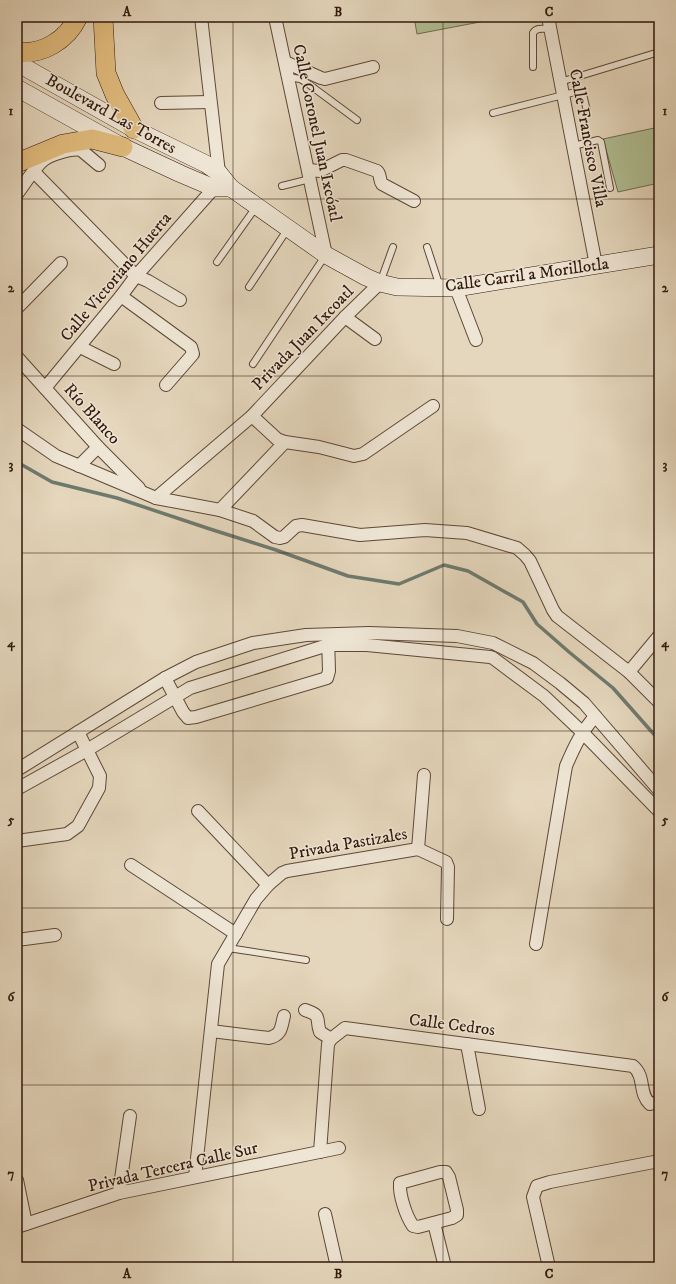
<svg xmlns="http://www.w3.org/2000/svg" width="676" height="1284" font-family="'IM FELL DW Pica',serif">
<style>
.green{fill:#b0bf94;stroke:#706c50}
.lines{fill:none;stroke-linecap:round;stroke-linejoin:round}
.stream{stroke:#6e7a6f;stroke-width:3.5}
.lane-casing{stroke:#5e4839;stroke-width:8}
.street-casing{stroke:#5e4839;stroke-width:14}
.secondary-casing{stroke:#31190d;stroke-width:18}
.primary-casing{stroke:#31190d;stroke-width:20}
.lane{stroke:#eee5d4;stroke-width:6}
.street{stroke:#eee5d4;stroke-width:12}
.secondary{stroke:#eee5d4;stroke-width:17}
.primary{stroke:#e2bc7e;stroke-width:19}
.grid{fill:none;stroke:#31190d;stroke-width:1;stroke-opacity:0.55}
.labels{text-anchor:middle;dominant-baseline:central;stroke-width:3;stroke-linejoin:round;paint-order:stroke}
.street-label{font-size:17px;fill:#31190d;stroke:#eee5d4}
.neatline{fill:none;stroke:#31190d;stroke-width:1.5}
.grid-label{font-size:13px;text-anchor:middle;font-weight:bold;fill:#31190d}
</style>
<rect width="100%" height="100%" fill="#e5d7bd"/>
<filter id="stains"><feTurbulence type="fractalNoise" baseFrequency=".005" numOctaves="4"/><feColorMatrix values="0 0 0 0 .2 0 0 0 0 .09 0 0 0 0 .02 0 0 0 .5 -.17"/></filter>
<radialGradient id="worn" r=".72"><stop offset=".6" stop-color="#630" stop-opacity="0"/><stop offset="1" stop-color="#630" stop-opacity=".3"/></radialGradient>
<g class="green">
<path d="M414,17H506L417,34Z"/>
<path d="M659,127V183L618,192L603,139Z"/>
</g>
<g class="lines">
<path class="stream" d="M17,462L52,482L117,498L210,529L276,550L348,576L399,584L444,565L468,571L523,602L537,624L569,652L613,688L659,740"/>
<g class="lane-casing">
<g id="lane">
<path d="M533,67V33C537,27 543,29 550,29"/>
<path d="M289,77L300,79L307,83L357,120"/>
<path d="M560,82L659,52"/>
<path d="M493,113L575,92H581L583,94L587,111"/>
<path d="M573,146L598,140L601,142L610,188"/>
<path d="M282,186L310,179"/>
<path d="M427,247L440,287"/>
<path d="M217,262L256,207"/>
<path d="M380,283L393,247"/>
<path d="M249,287L287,230"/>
<path d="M253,364L325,256"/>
<path d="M228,948L306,960"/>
</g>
</g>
<g class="street-casing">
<g id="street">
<path d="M275,17L326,255"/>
<path d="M548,17L596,265"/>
<path d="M285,62L321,78L325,79L373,67"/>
<path d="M161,103L210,102"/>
<path d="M308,170L320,171L342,160H346L377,171C381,174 379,180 382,184L414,201"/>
<path d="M34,172L136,276L148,281L180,300"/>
<path d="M17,194C24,185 36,165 45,159C52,154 72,148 81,150L99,165"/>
<path d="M456,288L476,340"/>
<path d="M121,296L191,347L193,354L166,385"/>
<path d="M17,306L18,307L22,303L61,263"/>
<path d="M345,317L375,339"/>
<path d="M80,347L114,364"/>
<path d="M17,357L98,447L139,488"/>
<path d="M45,388L121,296L136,276L214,188L219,173L201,17"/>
<path d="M252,416L277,439L285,442L319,447L354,456L363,454L433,406"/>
<path d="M17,429L56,456L156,498L220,510L253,521L275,537L280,538L284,537L296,526L302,525L360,535L425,530L467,533L517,548L525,555L530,561L553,610L557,616L629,672L659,702"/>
<path d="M79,466L98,447"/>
<path d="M156,498L252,416L345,317L380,283"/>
<path d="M220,510L285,442"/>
<path d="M629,672L659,636"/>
<path d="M165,678L183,712L188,718L196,717L327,678L329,671L328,637"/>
<path d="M17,770L165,678L196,662L253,643L306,635L369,633L457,636L493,643L533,663L560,683L584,703L659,790"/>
<path d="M17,789L87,750L190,688L328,645H367L490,657L493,658L544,696L582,732L659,811"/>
<path d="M198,811L268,885"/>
<path d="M17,841L67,834L78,826L99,788L100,776L78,732"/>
<path d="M418,849L424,775"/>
<path d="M131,865L236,934"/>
<path d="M17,940L55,935"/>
<path d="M536,944L566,766C575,745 581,733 595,716"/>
<path d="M305,1010C323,1016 315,1018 320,1032L331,1039"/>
<path d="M211,1031L269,1038C282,1035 281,1027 284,1016"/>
<path d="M467,1044L479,1109"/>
<path d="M320,1152L328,1044L331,1039L345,1028L633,1066C646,1077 638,1093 650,1104L659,1102"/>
<path d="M440,1172H446L449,1177L457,1210V1215L452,1218L418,1227L413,1226C406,1216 399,1195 400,1183Z"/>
<path d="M195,1177L218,964L256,899L268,885L282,873L287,871L418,849L446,862L448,867L447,919"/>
<path d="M17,1180L26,1224"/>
<path d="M119,1193L130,1116"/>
<path d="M325,1214L337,1267"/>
<path d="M434,1223L445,1267"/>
<path d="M17,1227L119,1193L339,1148"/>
<path d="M549,1267L533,1197L537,1186L550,1182L659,1161"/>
</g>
</g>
<g class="secondary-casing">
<g id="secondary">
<path d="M17,63L134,129L206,164L219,173L231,188L326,255L366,277L380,283L397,287L456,288L659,255"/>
<path d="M17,88L123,147L181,174L214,188H231"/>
</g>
</g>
<g class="primary-casing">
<g id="primary">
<path d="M103,17L106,73L115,95L134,129"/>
<path d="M17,52C43,55 67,40 78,17"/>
<path d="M17,163L63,144L92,139L123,147"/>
</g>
</g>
<use href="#lane" class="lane"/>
<use href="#street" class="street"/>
<use href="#secondary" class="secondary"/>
<use href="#primary" class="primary"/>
</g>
<path class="grid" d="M233,17V1267M443,17V1267M17,199H659M17,376H659M17,553H659M17,731H659M17,908H659M17,1085H659"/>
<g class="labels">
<g class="street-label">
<text transform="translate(111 114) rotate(29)">Boulevard Las Torres</text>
<text transform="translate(317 133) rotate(78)">Calle Coronel Juan Ixcóatl</text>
<text transform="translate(588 138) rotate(79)">Calle Francisco Villa</text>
<text transform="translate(527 275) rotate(-8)">Calle Carril a Morillotla</text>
<text transform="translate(116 277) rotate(-50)">Calle Victoriano Huerta</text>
<text transform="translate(303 338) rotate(-46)">Privada Juan Ixcoatl</text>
<text transform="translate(92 414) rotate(48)">Río Blanco</text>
<text transform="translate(348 844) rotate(-10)">Privada Pastizales</text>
<text transform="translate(452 1025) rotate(7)">Calle Cedros</text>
<text transform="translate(173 1167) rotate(-13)">Privada Tercera Calle Sur</text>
</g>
</g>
<rect width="676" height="1284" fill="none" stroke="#e5d7bd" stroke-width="44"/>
<rect x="22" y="22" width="632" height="1240" class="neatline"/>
<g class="grid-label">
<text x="127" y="16">A</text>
<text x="338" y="16">B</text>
<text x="549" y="16">C</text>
<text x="11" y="115">1</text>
<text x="665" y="115">1</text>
<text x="11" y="292">2</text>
<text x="665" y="292">2</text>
<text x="11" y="469">3</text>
<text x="665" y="469">3</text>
<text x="11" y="647">4</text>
<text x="665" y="647">4</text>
<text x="11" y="824">5</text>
<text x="665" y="824">5</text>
<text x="11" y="1001">6</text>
<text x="665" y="1001">6</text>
<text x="11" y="1178">7</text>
<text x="665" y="1178">7</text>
<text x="127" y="1278">A</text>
<text x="338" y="1278">B</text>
<text x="549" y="1278">C</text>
</g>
<rect width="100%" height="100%" filter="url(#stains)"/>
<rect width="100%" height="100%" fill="url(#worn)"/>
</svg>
